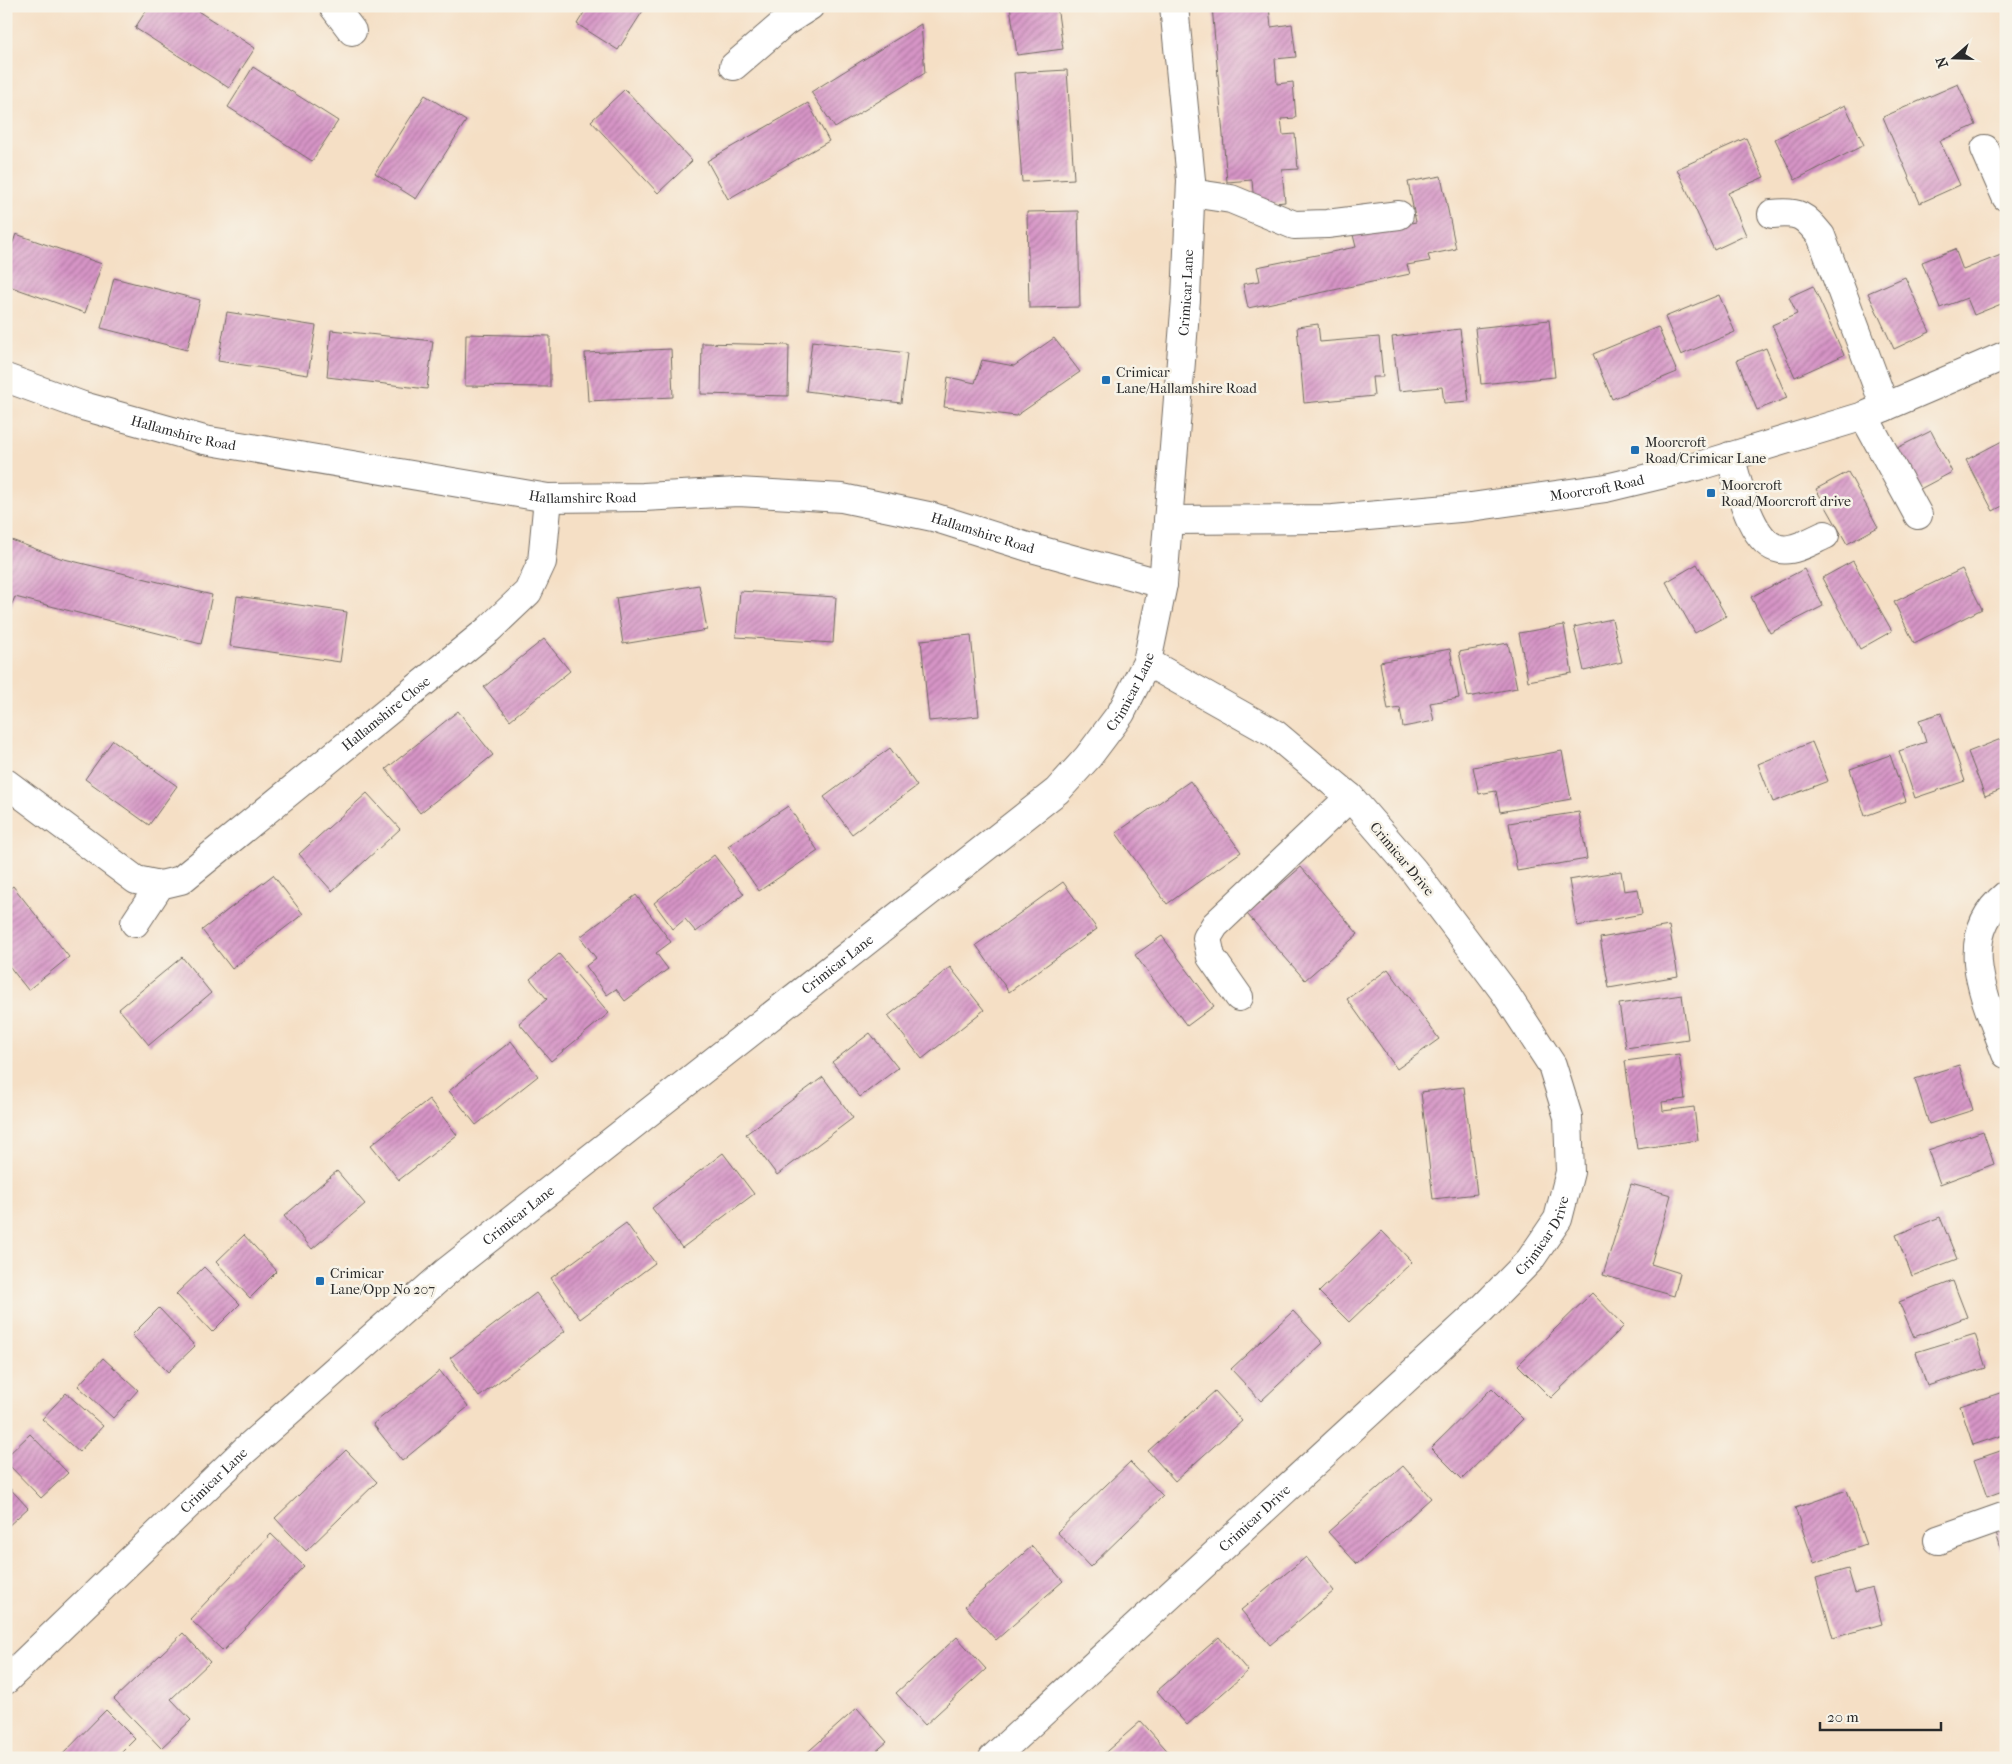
<svg xmlns="http://www.w3.org/2000/svg" width="2012" height="1764" font-family="'IM FELL French Canon',serif">
<style>
.building{fill:url(#building-hatch)}
.lines{fill:none;stroke-linecap:round;stroke-linejoin:round}
.minor-casing{stroke:#726a61;stroke-width:30}
.minor{stroke:#fff;stroke-width:28}
.poi-dot{fill:#1f6fb2;stroke:#f7f3e8;stroke-width:2}
.labels{text-anchor:middle;dominant-baseline:central;stroke-width:5;stroke-linejoin:round;paint-order:stroke}
.street-label{font-size:14px;fill:#2b2b2b;stroke:#f7f3e8}
.poi-label{font-size:14px;fill:#2b2b2b;stroke:#f7f3e8;text-anchor:start}
</style>
<defs>
<pattern id="building-hatch" width="6" height="6" patternUnits="userSpaceOnUse" patternTransform="scale(1.25)"><rect width="6" height="6" fill="#d694c6"/><path d="M-1 1l2-2M0 6l6-6M5 7l2-2" fill="none" stroke="#ae79a1"/></pattern>
</defs>
<rect width="100%" height="100%" fill="#f7f3e8"/>
<filter id="ink" filterUnits="userSpaceOnUse"><feTurbulence type="fractalNoise" baseFrequency=".02" numOctaves="2"/><feDisplacementMap in="SourceGraphic" scale="10" xChannelSelector="R" yChannelSelector="G"/><feConvolveMatrix kernelMatrix="1 2 1 2 8 2 1 2 1" color-interpolation-filters="sRGB"/></filter>
<filter id="wash" filterUnits="userSpaceOnUse"><feTurbulence type="fractalNoise" baseFrequency=".0096" numOctaves="4" result="noise"/><feDisplacementMap in="SourceGraphic" scale="20" xChannelSelector="R" yChannelSelector="G"/><feGaussianBlur stdDeviation="1.12" result="paint"/><feColorMatrix in="noise" values="0 0 0 0 0 0 0 0 0 0 0 0 0 0 0 0 0 1.4 0 .05"/><feComposite in="paint" operator="in"/></filter>
<g filter="url(#wash)">
<rect width="100%" height="100%" fill="#f5dfc5"/>
<g id="blocks">
<g class="building">
<path d="M149,6H190L255,48L229,88L135,28Z"/>
<path d="M588,6H646L618,50L577,24Z"/>
<path d="M1010,6H1057L1063,49L1017,55Z"/>
<path d="M1212,6H1269L1271,27L1292,24L1296,57L1275,59L1277,84L1293,82L1296,118L1281,119L1283,135L1295,134L1298,169L1282,170L1285,202L1254,205L1252,180L1227,182Z"/>
<path d="M921,24L925,73L835,128L811,92Z"/>
<path d="M253,67L338,121L312,161L228,107Z"/>
<path d="M1067,70L1074,179L1022,182L1014,73Z"/>
<path d="M1958,84L1976,125L1940,141L1960,185L1920,203L1883,117Z"/>
<path d="M625,89L692,161L658,193L591,121Z"/>
<path d="M425,95L466,121L416,199L375,173Z"/>
<path d="M808,103L829,141L728,199L707,161Z"/>
<path d="M1845,105L1864,145L1795,180L1775,139Z"/>
<path d="M1746,138L1764,177L1728,193L1746,235L1714,250L1677,169Z"/>
<path d="M1441,176L1456,249L1428,255L1430,261L1407,265L1410,274L1248,308L1243,284L1260,281L1257,267L1356,247L1353,235L1416,222L1408,182Z"/>
<path d="M1078,211L1080,307L1029,308L1027,212Z"/>
<path d="M16,234L102,264L85,313L6,285V261Z"/>
<path d="M1955,249L1963,270L2006,253V302L1974,315L1967,298L1940,308L1922,262Z"/>
<path d="M1905,277L1930,332L1894,349L1868,293Z"/>
<path d="M114,278L200,300L187,350L101,328Z"/>
<path d="M1813,286L1844,355L1795,377L1772,325L1797,314L1789,297Z"/>
<path d="M1719,295L1735,332L1681,355L1665,317Z"/>
<path d="M227,312L316,326L308,375L218,361Z"/>
<path d="M1549,320L1555,377L1481,384L1475,328Z"/>
<path d="M1318,324L1320,342L1379,337L1383,377H1372L1374,396L1304,403L1297,327Z"/>
<path d="M1658,327L1677,372L1612,399L1593,354Z"/>
<path d="M1460,329L1469,401L1444,403L1442,387L1399,391L1392,337Z"/>
<path d="M331,330L433,341L427,389L327,377Z"/>
<path d="M466,334L550,336V387L465,386Z"/>
<path d="M1054,338L1080,372L1016,416L944,407L948,377L975,383L982,360L1014,366Z"/>
<path d="M812,341L907,353L901,403L806,391Z"/>
<path d="M702,343L789,345L788,396L701,394Z"/>
<path d="M1766,348L1787,398L1757,410L1737,360Z"/>
<path d="M671,349L673,397L588,401L585,353Z"/>
<path d="M1931,431L1952,472L1909,495L1887,453Z"/>
<path d="M2002,441L2006,448V504L1993,511L1966,460Z"/>
<path d="M1848,472L1878,527L1847,544L1816,489Z"/>
<path d="M6,538L60,558L212,595L201,644L15,597L10,608L6,607Z"/>
<path d="M1853,561L1892,631L1860,649L1822,578Z"/>
<path d="M1697,564L1726,616L1695,633L1666,582Z"/>
<path d="M1804,569L1823,606L1770,633L1751,597Z"/>
<path d="M1962,569L1982,609L1914,643L1894,602Z"/>
<path d="M699,585L707,630L623,644L616,598Z"/>
<path d="M740,591L836,597L833,643L736,637Z"/>
<path d="M237,596L347,612L340,662L230,646Z"/>
<path d="M1612,619L1622,662L1584,671L1574,627Z"/>
<path d="M1564,625L1572,673L1528,681L1519,633Z"/>
<path d="M971,635L979,716L929,721L921,640Z"/>
<path d="M544,639L570,671L510,720L484,687Z"/>
<path d="M1508,643L1517,688L1468,697L1459,652Z"/>
<path d="M1450,649L1459,698L1430,703L1434,721L1403,727L1400,708L1388,710L1380,662Z"/>
<path d="M458,711L493,755L420,813L386,769Z"/>
<path d="M1941,713L1965,781L1915,798L1899,751L1926,742L1919,720Z"/>
<path d="M2006,737V788L1985,796L1968,752Z"/>
<path d="M113,740L177,786L149,825L85,779Z"/>
<path d="M1812,742L1828,781L1773,802L1758,764Z"/>
<path d="M890,748L917,786L852,834L824,797Z"/>
<path d="M1562,751L1571,799L1500,812L1496,791L1479,794L1473,767Z"/>
<path d="M1890,755L1906,801L1865,816L1850,769Z"/>
<path d="M1190,781L1241,852L1167,904L1116,833Z"/>
<path d="M367,793L400,829L332,891L299,854Z"/>
<path d="M788,806L818,851L759,891L728,846Z"/>
<path d="M1579,812L1587,859L1517,871L1509,823Z"/>
<path d="M714,855L744,894L696,932L685,919L673,929L654,903Z"/>
<path d="M1301,867L1358,934L1305,980L1247,914Z"/>
<path d="M1621,871L1624,891L1638,889L1642,914L1577,926L1569,880Z"/>
<path d="M273,875L303,914L232,969L202,930Z"/>
<path d="M1063,882L1097,929L1009,992L976,945Z"/>
<path d="M13,886L69,957L28,990L6,962V891Z"/>
<path d="M636,895L671,942L656,953L668,969L625,1001L616,989L607,995L586,966L596,958L580,937Z"/>
<path d="M1669,926L1678,976L1609,988L1600,938Z"/>
<path d="M1162,936L1214,1006L1187,1026L1135,955Z"/>
<path d="M559,954L609,1013L551,1061L519,1023L547,999L530,979Z"/>
<path d="M182,957L211,993L149,1045L119,1009Z"/>
<path d="M950,967L984,1010L922,1059L888,1016Z"/>
<path d="M1388,969L1439,1039L1397,1069L1347,999Z"/>
<path d="M1682,995L1688,1039L1626,1048L1619,1004Z"/>
<path d="M870,1033L898,1068L860,1097L832,1062Z"/>
<path d="M511,1041L538,1076L476,1125L449,1091Z"/>
<path d="M1679,1054L1685,1099L1662,1102L1663,1111L1694,1107L1698,1140L1637,1149L1625,1061Z"/>
<path d="M1959,1065L1973,1110L1929,1124L1915,1079Z"/>
<path d="M823,1077L853,1118L777,1175L746,1134Z"/>
<path d="M1464,1087L1477,1194L1433,1199L1421,1092Z"/>
<path d="M429,1099L457,1135L399,1180L371,1145Z"/>
<path d="M1983,1131L1994,1164L1940,1184L1928,1150Z"/>
<path d="M723,1153L754,1194L682,1248L652,1208Z"/>
<path d="M337,1171L365,1204L312,1249L284,1216Z"/>
<path d="M1631,1184L1671,1195L1651,1264L1680,1273L1674,1296L1603,1275Z"/>
<path d="M1940,1217L1957,1259L1912,1276L1896,1235Z"/>
<path d="M626,1223L655,1263L580,1319L551,1278Z"/>
<path d="M1382,1231L1412,1262L1349,1322L1319,1292Z"/>
<path d="M244,1235L277,1271L250,1298L216,1262Z"/>
<path d="M204,1267L240,1304L212,1332L176,1294Z"/>
<path d="M1953,1281L1967,1317L1914,1337L1899,1302Z"/>
<path d="M536,1293L565,1331L479,1397L450,1358Z"/>
<path d="M1592,1293L1624,1326L1551,1398L1518,1365Z"/>
<path d="M159,1308L195,1346L168,1372L132,1335Z"/>
<path d="M1293,1311L1323,1343L1261,1401L1231,1369Z"/>
<path d="M1975,1334L1986,1368L1927,1386L1916,1352Z"/>
<path d="M103,1358L138,1390L113,1418L78,1386Z"/>
<path d="M440,1371L468,1407L402,1461L373,1424Z"/>
<path d="M1492,1388L1523,1419L1462,1479L1431,1448Z"/>
<path d="M1215,1391L1242,1421L1175,1481L1148,1451Z"/>
<path d="M2006,1391V1434L1973,1445L1960,1406Z"/>
<path d="M66,1393L103,1426L79,1452L42,1419Z"/>
<path d="M30,1434L68,1473L41,1498L6,1462V1457Z"/>
<path d="M2006,1449V1490L1987,1497L1974,1460Z"/>
<path d="M346,1450L377,1482L306,1551L275,1518Z"/>
<path d="M1130,1462L1163,1496L1090,1567L1057,1532Z"/>
<path d="M1403,1466L1431,1498L1357,1564L1328,1532Z"/>
<path d="M6,1484L28,1508L6,1528Z"/>
<path d="M1847,1490L1866,1545L1814,1563L1795,1508Z"/>
<path d="M2006,1527V1563H2005L1995,1530Z"/>
<path d="M271,1534L304,1566L223,1651L190,1619Z"/>
<path d="M1032,1546L1063,1581L996,1640L965,1606Z"/>
<path d="M1306,1557L1334,1591L1270,1645L1241,1610Z"/>
<path d="M1848,1569L1855,1593L1872,1588L1882,1624L1833,1638L1816,1578Z"/>
<path d="M183,1633L210,1662L171,1699L191,1720L161,1748L114,1699Z"/>
<path d="M957,1637L986,1669L925,1725L896,1693Z"/>
<path d="M1219,1637L1248,1671L1187,1725L1157,1691Z"/>
<path d="M857,1708L887,1742L868,1758H801Z"/>
<path d="M106,1710L135,1739L116,1758H59Z"/>
<path d="M1141,1721L1172,1756L1099,1758L1107,1751Z"/>
</g>
</g>
</g>
<g filter="url(#ink)">
<use href="#blocks" fill-opacity="0" stroke="#726a61" stroke-width="1"/>
<g class="lines">
<g class="minor-casing">
<g id="minor">
<path d="M333,6L352,31"/>
<path d="M734,66L785,22L810,6"/>
<path d="M1985,149L2006,197"/>
<path d="M1191,193L1231,199L1294,225L1327,224L1399,215"/>
<path d="M1772,214C1799,211 1804,215 1821,236L1885,407"/>
<path id="s1" d="M6,378L83,406L204,440L548,498L643,497L738,492L842,498L933,517L1028,547L1163,584"/>
<path d="M1864,416L1918,515"/>
<path d="M1730,456C1738,481 1750,544 1780,549C1794,552 1813,540 1825,535"/>
<path id="s2" d="M1168,520L1333,519L1471,507L1606,488L1702,465L1864,416L2006,355"/>
<path d="M6,783L136,880L160,885"/>
<path d="M2006,895C1953,938 1987,1002 2006,1054"/>
<path id="s3" d="M135,923L160,885L181,880L488,630L528,592L542,562L548,498"/>
<path d="M1239,997L1211,957L1207,938L1215,925L1350,797"/>
<path d="M1938,1540L2006,1516"/>
<path id="s4" d="M6,1680L245,1450L446,1272L1057,791L1088,757L1121,713L1147,662L1163,584L1186,299L1191,180L1174,6"/>
<path id="s5" d="M993,1758L1481,1310L1530,1260L1558,1219L1570,1172L1568,1117L1552,1065L1503,990L1413,870L1350,797L1275,734L1147,662"/>
</g>
</g>
<use href="#minor" class="minor"/>
</g>
</g>
<g class="poi-dot">
<rect x="1101" y="375" width="10" height="10" rx="2.5"/>
<rect x="1630" y="445" width="10" height="10" rx="2.5"/>
<rect x="1706" y="488" width="10" height="10" rx="2.5"/>
<rect x="315" y="1276" width="10" height="10" rx="2.5"/>
</g>
<g class="labels">
<g class="street-label">
<text stroke="none"><textPath href="#s4" startOffset="1908">Crimicar Lane</textPath></text>
<text stroke="none"><textPath href="#s1" startOffset="186">Hallamshire Road</textPath></text>
<text stroke="none"><textPath href="#s2" startOffset="431">Moorcroft Road</textPath></text>
<text stroke="none"><textPath href="#s1" startOffset="591">Hallamshire Road</textPath></text>
<text stroke="none"><textPath href="#s1" startOffset="996">Hallamshire Road</textPath></text>
<text stroke="none"><textPath href="#s4" startOffset="1502">Crimicar Lane</textPath></text>
<text stroke="none"><textPath href="#s3" startOffset="331">Hallamshire Close</textPath></text>
<text transform="translate(1402 859) rotate(50)">Crimicar Drive</text>
<text stroke="none"><textPath href="#s4" startOffset="1098">Crimicar Lane</textPath></text>
<text stroke="none"><textPath href="#s4" startOffset="692">Crimicar Lane</textPath></text>
<text stroke="none"><textPath href="#s5" startOffset="760">Crimicar Drive</textPath></text>
<text stroke="none"><textPath href="#s4" startOffset="288">Crimicar Lane</textPath></text>
<text stroke="none"><textPath href="#s5" startOffset="355">Crimicar Drive</textPath></text>
</g>
<g class="poi-label">
<text x="1116" y="372">Crimicar<tspan x="1116" dy="16">Lane/Hallamshire Road</tspan></text>
<text x="1645" y="442">Moorcroft<tspan x="1645" dy="16">Road/Crimicar Lane</tspan></text>
<text x="1721" y="485">Moorcroft<tspan x="1721" dy="16">Road/Moorcroft drive</tspan></text>
<text x="330" y="1273">Crimicar<tspan x="330" dy="16">Lane/Opp No 207</tspan></text>
</g>
</g>
<rect width="2012" height="1764" fill="none" stroke="#f7f3e8" stroke-width="25"/>
<g transform="translate(1954 58) rotate(250)" stroke="#f7f3e8" stroke-width="4" paint-order="stroke">
<path d="M0-4L9 19L0 12L-9 19Z" fill="#2b2b2b"/>
<text y="-8" font-size="14" font-weight="bold" text-anchor="middle" fill="#2b2b2b">N</text>
</g>
<path d="M1820 1722v8h121v-8" fill="none" stroke="#2b2b2b" stroke-width="2.5"/>
<text x="1827" y="1722" font-size="15" fill="#2b2b2b" stroke="#f7f3e8" stroke-width="4" paint-order="stroke">20 m</text>
</svg>
